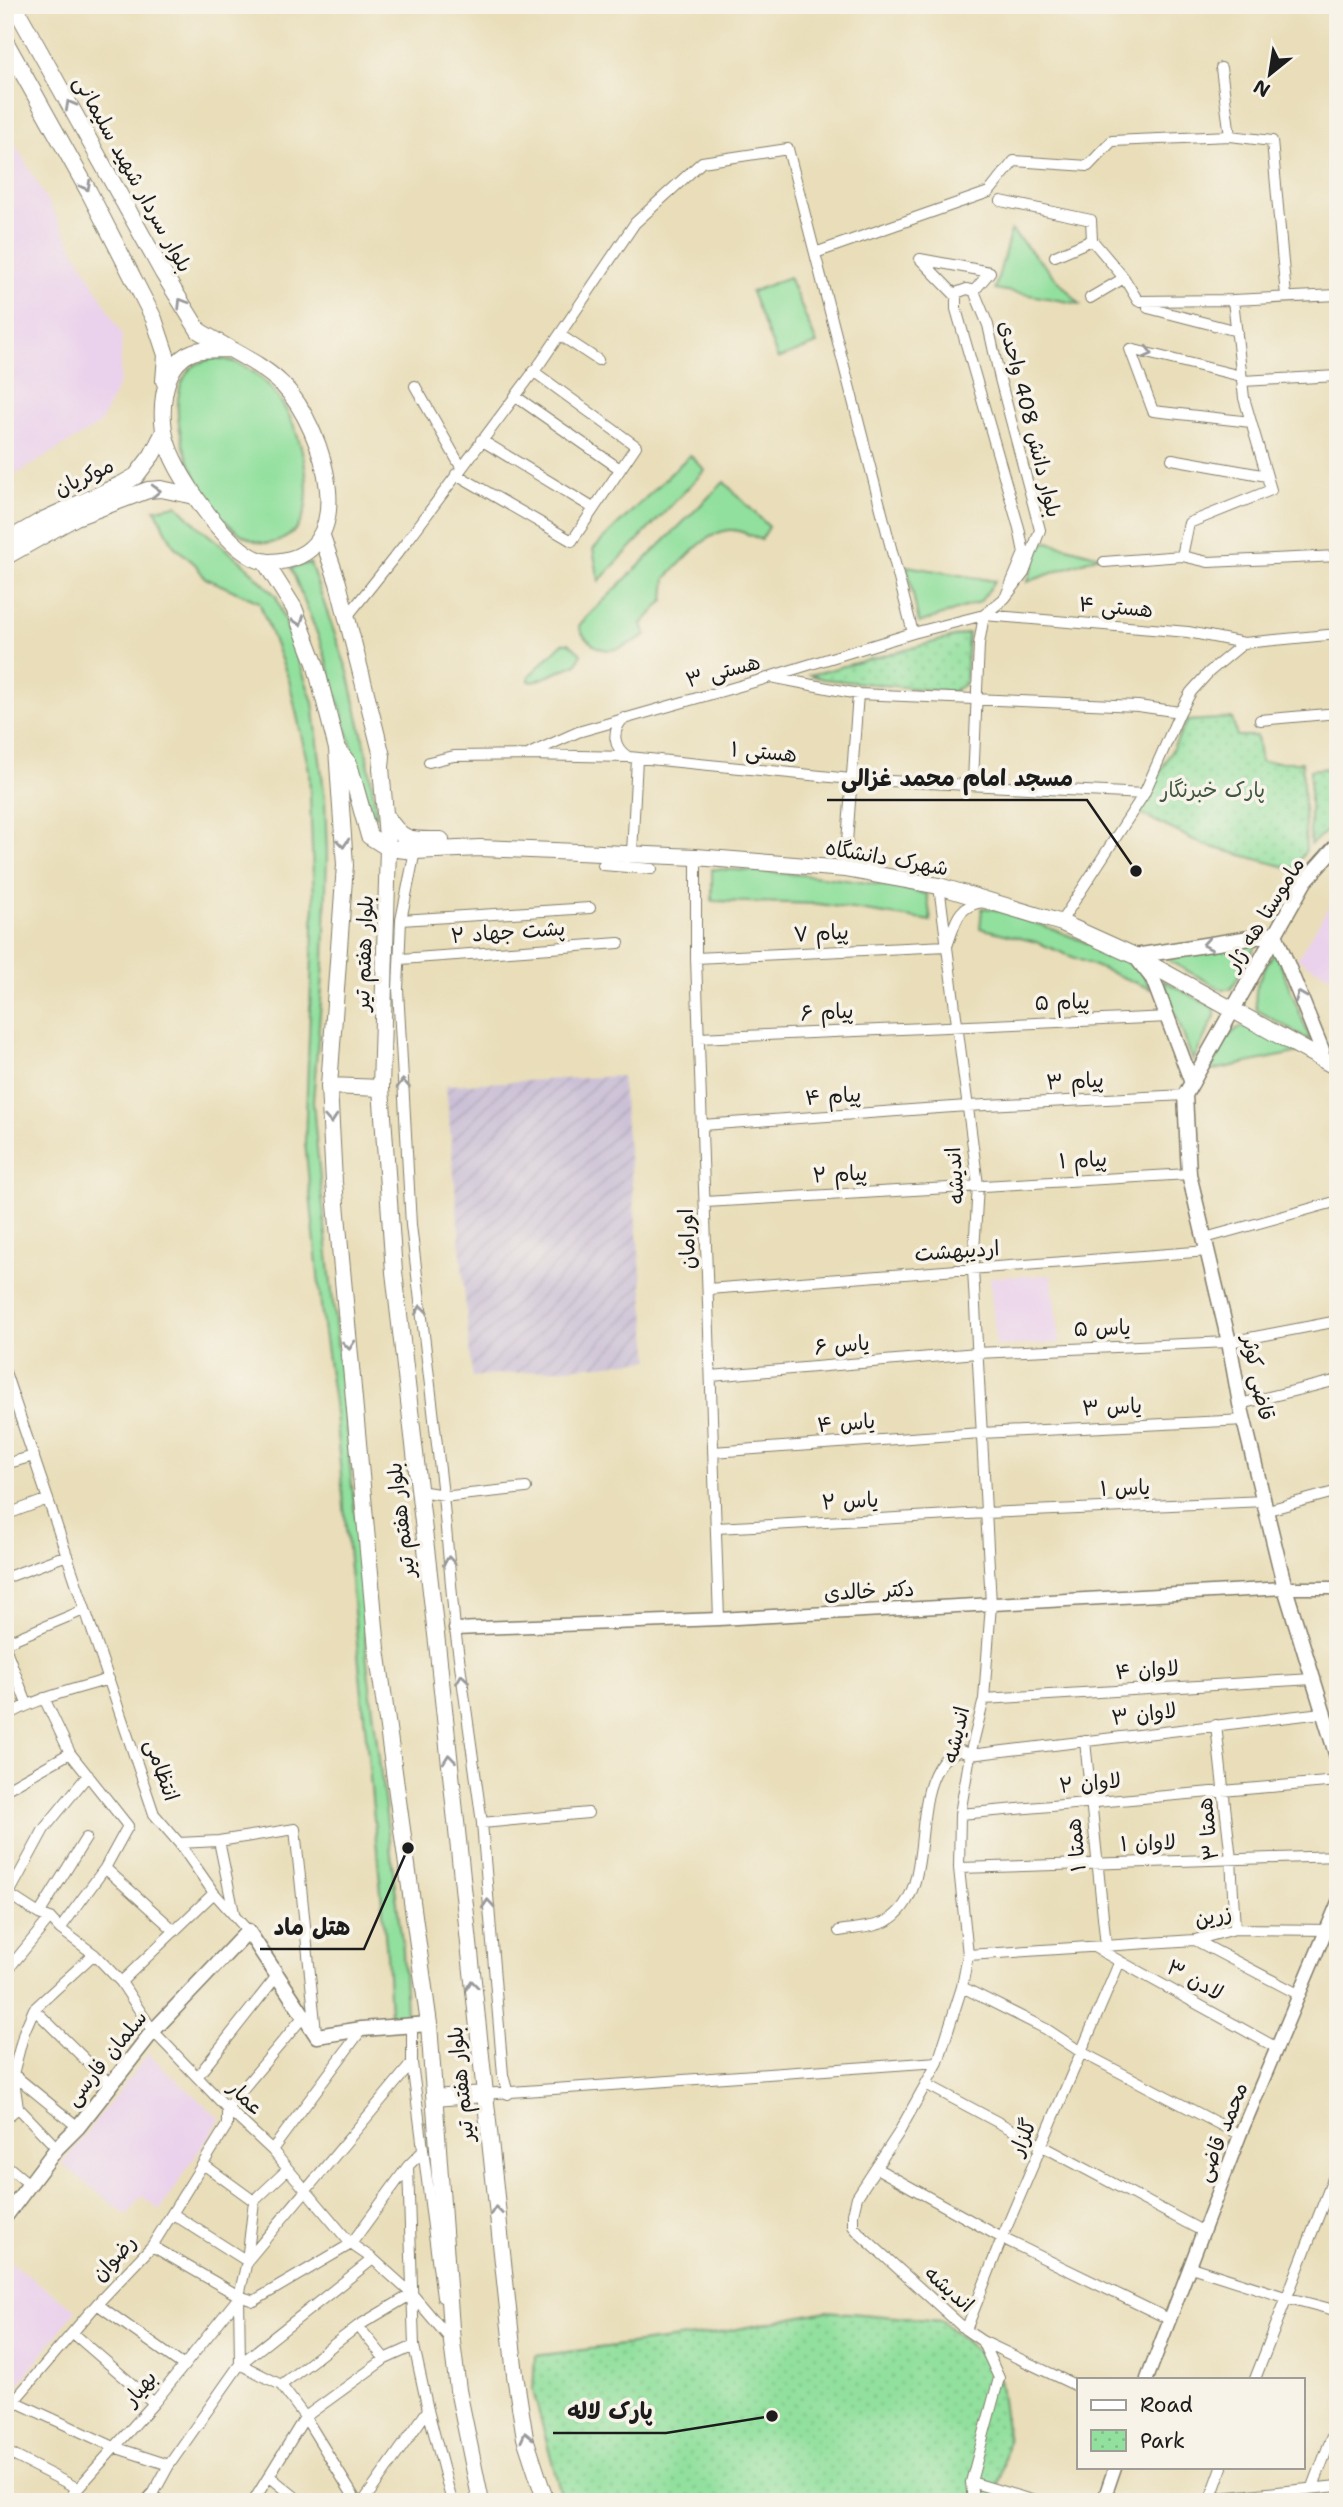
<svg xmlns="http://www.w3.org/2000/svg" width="1343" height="2507" font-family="'Shantell Sans','Playpen Sans Arabic',sans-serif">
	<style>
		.built { fill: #ead1ec }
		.industrial { fill: url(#industrial-furrows) }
		.grass { fill: #92e09e; stroke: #577e5d; stroke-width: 2 }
		.park { fill: url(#park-dots); stroke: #577e5d; stroke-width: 2 }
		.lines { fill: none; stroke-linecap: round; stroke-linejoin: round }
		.minor-casing { stroke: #827d6a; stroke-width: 12 }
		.tertiary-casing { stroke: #827d6a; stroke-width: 15 }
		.secondary-casing { stroke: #827d6a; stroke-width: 17 }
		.primary-casing { stroke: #827d6a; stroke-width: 18 }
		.trunk-casing { stroke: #827d6a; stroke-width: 18 }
		.minor { stroke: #fff; stroke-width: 10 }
		.tertiary { stroke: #fff; stroke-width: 12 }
		.secondary { stroke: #fff; stroke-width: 14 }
		.primary { stroke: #fff; stroke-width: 16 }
		.trunk { stroke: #fff; stroke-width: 16 }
		.oneway { stroke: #999 }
		.labels { text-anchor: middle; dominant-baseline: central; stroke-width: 7; stroke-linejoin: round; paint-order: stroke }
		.street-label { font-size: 21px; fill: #1c1c1c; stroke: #f7f3e8 }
		.park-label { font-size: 21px; fill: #3f5743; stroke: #f7f3e8 }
		.leader { fill: none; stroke: #1c1c1c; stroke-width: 2.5 }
		.callout-dot { fill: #1c1c1c; stroke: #f7f3e8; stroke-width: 2.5 }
		.callout-label { font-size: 23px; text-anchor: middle; font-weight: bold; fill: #1c1c1c; stroke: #f7f3e8; stroke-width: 7; stroke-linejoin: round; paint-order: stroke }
	</style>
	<defs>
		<pattern id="industrial-furrows" width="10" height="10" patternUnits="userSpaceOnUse" patternTransform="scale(1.75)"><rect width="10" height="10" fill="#cabfd6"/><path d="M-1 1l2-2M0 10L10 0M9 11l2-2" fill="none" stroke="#ada4b7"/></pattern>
		<pattern id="park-dots" width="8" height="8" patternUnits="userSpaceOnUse" patternTransform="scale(1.75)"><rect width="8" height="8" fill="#92e09e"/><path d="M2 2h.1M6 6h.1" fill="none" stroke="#7dc088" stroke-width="1.8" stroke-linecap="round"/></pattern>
	</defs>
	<rect width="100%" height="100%" fill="#f7f3e8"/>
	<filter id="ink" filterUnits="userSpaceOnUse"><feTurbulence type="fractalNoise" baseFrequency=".0143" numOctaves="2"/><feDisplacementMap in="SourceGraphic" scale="14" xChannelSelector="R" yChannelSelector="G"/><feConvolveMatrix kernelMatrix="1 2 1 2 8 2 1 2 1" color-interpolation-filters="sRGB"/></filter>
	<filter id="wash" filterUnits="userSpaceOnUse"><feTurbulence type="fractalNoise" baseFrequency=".00686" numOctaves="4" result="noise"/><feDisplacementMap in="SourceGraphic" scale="28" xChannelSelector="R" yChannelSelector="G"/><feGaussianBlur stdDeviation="1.57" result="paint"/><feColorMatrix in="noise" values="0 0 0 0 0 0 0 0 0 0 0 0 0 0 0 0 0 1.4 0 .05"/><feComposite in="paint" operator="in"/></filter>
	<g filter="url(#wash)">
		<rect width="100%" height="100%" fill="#e9deb9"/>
		<path class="built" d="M5,126L122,334L120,381L100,424L5,481Z
			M1334,898L1338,901V980L1297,959Z
			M1051,1275L1060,1343L996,1346L990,1277Z
			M148,2054L220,2119L160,2210L142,2196L127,2215L62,2164Z
			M5,2259L76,2310L12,2393L5,2385Z"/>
		<path class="industrial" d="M621,1076L650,1360L472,1377L446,1085Z"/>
		<path class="grass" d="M1011,230L1080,304L995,289Z
			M789,277L817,344L778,359L751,292Z
			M215,358C276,364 307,436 307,491C307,505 305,520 294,531C237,588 149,427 187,373C194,363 204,361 215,358Z
			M690,455L705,470L599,581L593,549Z
			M724,482L769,527L761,540C752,536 740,529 729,530C704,533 683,562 666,578L664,600L642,624L646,635C626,645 608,660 588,640C583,635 581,633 579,626L582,622Z
			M177,505L199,527L243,563L276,596L313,702L325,800L327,854L324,963L313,1101L317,1149L357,1533L367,1662L403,1951L406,2015L390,2016L387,1955L334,1403L323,1326L305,1142L314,902L309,770L289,680L259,602L205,578L195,564L174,546L155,509Z
			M1048,542L1100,556L1027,582L1042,543Z
			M310,563L348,672L367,755L377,816L371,812L322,646L291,568Z
			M907,566L995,581L980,602L919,623Z
			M563,643H569L581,654L577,664L534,682L529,681V676Z
			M712,869C785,872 855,878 927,894L931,921L819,904L712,901Z
			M982,908L994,909L1055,930L1137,963L1151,989L1036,942L980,928Z
			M1259,941L1231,989H1221L1171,962L1165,955Z
			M1275,951L1311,1041L1257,1010C1251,987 1263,971 1275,951Z
			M1163,980L1215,1008V1016L1193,1061Z
			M1253,1027L1299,1052L1205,1072L1228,1037L1238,1028Z"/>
		<path class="park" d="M968,633L965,684L952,692L823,679L810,675Z
			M1232,718L1237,736H1257L1261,762H1302L1306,850L1294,869L1204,845L1139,813L1187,721Z
			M1338,767V822L1310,845V770Z
			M826,2311L942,2321L979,2353L999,2378L1008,2442L995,2502H563L533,2391L535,2356L718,2333Z"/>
	</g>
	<g filter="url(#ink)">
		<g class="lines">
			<defs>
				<path id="minor" d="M1221,68L1230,136L1272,141L1286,296
					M1001,201L1091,220L1092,240L1124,278L1138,301L1233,300
					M815,253L989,192L1014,161L1088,166L1112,141L1230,136
					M1055,256L1092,240
					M967,289L974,291L988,325L1000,379L1040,530L1024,573L1005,598L1024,553L1019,528L956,309V293Z
					M956,296L920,259L990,272L974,291
					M1090,298L1124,278
					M1148,308L1237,331
					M560,335L598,360
					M1241,376L1130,349L1153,411L1251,422
					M1242,381L1338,376
					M415,386L461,467
					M515,396L620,469
					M481,440L593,508
					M1172,459L1267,476
					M456,474L572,541L636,446L533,371
					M1182,556L1189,523L1271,490L1244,398L1233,300L1338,295
					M1104,562L1182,556L1208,562L1338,556
					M346,618L408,540L541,362L635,223L702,162L788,149L913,633
					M772,676L913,633L984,615L1188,632L1244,643
					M624,718C611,731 613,747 628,757
					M1260,720L1338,713
					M531,753L578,732L771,677L858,694L1138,706L1180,712
					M429,762L454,756L528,755L629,757L851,779L1144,794
					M973,783L979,644L984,615L1005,598
					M415,851L401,920L398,989L411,1225L443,1495L455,1629L482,1823L503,2075L508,2094
					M632,853L637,759
					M696,857V958L719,1619
					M603,865L652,869
					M845,869L858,694
					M939,886L978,1185L973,1269L991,1604L984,1699L970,1755L960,1814L959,1868L968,1955L962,1987L938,2062L898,2134L857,2197L853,2214V2226L859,2233L966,2330L982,2341L999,2378L971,2482L973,2502
					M401,920L590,908
					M1060,923L1144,794L1180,712L1191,692L1209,672L1244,643L1338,634
					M696,958L947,946C956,923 956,905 984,902
					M401,959L619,943
					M699,1038L1169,1017
					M702,1125L967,1106L1185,1095
					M705,1202L1189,1174
					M1205,1238L1338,1201
					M708,1289L1208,1251
					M5,1372L154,1814L179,1843L214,1893L248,1931
					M711,1376L977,1353L1229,1342L1338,1321
					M1240,1404L1338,1380
					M713,1452L981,1433L1245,1420
					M5,1464L34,1456
					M419,1491L451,1496L526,1488
					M1268,1510L1338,1491
					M5,1515L48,1499
					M716,1528L986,1513L1265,1501
					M5,1578L67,1555
					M5,1643L84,1610
					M5,1647L27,1704
					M44,1698L70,1753L128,1826L105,1868L60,1929
					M984,1699L1313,1679
					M5,1717C38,1697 73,1690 109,1679
					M1216,1725L1231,1859L1235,1929
					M1085,1741L1106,1946
					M5,1790L70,1753
					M960,1814L1338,1781
					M482,1823L588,1813
					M219,1841L234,1913
					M179,1843L219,1841L295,1829L316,2032
					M105,1868L175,1931
					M959,1868L1338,1856
					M5,1892L39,1914L50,1918L60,1929L94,1954L121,1982L153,2031L227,2108L272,2150L351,2244L373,2259L412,2294L451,2340
					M6,1899L44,1829L88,1775
					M39,1914L86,1838
					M839,1931C854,1928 874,1928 887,1921C937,1892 909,1805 942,1762C946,1757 954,1754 959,1750L970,1755L1322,1713
					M1195,1940L1300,1995
					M1094,1947L1277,2048
					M968,1955L1195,1940L1235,1929L1328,1930
					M5,1973L50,1918
					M121,1982L214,1893
					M962,1987L1046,2029L1081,2052L1240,2135
					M34,2009L112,2086
					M412,2024V2063L442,2297
					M13,2074L78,2127
					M197,2077L276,1977
					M926,2084L1204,2232
					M5,2094L57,2148
					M483,2094L938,2062
					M18,2108L13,2074L24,2032L34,2009L94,1954
					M5,2119L18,2108
					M272,2150L362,2029
					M5,2164L29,2184
					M203,2164L254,2201
					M408,2167L414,2346L428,2410L452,2502
					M876,2168L1002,2238L1171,2320
					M173,2214L247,2261L412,2063
					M152,2246L239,2296L254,2301L351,2244L408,2166L423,2151
					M1191,2267L1285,2297L1338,2311
					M97,2304L184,2366
					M358,2326L385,2359
					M966,2330L1002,2238L1120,1961
					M73,2333L154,2403
					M982,2341L1079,2387
					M1255,2379L1338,2166
					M281,2385L358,2326L412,2294
					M5,2390L14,2401L114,2447L169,2465
					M5,2421L14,2401L97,2304L152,2246L227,2125V2108L303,2017
					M5,2451L77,2488
					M269,2476L301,2502
					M971,2482L1038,2502
					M1313,2487L1338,2420
					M152,2496L169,2465L240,2364L239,2296L247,2261L254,2201L288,2169
					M1210,2500L1222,2467
					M66,2502L154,2403L239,2297
					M253,2502L305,2417L385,2359L414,2346
					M357,2502L305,2417L281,2385L240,2364L373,2259
					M363,2502L428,2410
					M1179,2502L1338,2486"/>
				<path id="tertiary" d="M455,1629L719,1619L1285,1588H1338
					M1147,2379L1240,2135L1338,1902
					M147,2502L152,2496L160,2502
					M1103,2502L1115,2467"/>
				<path id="secondary" d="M1338,844L1305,881L1185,1095L1189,1174L1229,1342L1240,1404L1285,1588L1338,1760
					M1192,1083L1153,979L1135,956L1275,934L1322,1050L1321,1058
					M5,2217L57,2148L78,2127L153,2031L248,1931L317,2036L362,2029L429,2024"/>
				<path id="primary" d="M322,536L338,583L382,756L381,768L388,848L381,1088L394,1272L437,1643L515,2375L525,2438L546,2502
					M5,542L43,520L122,484L136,476L152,455L164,432
					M5,557L76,517L148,490L161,489L195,496
					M265,562L294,608L315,663L337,749L345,865L329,1086L334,1182L377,1649L429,2024L452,2342L458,2390L481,2502
					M337,749L349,764L369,836L388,848L415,851L480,848L696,857L845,869L939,886L1062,923L1135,956L1338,1068
					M387,817C403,843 412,840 441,840
					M329,1086L381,1088
					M435,2098L483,2094"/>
				<path id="trunk" d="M14,5L163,273L199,331L230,349
					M5,41L89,192L154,319L166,355L164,381
					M230,349C248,359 268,370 283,385C324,428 366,560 270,562C234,563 178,477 168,446C158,419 160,364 193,352C203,348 219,350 230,349Z"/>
			</defs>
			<use href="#minor" class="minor-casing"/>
			<use href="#tertiary" class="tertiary-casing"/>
			<use href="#secondary" class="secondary-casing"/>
			<use href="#primary" class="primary-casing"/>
			<use href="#trunk" class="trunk-casing"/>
			<use href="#minor" class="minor"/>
			<use href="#tertiary" class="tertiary"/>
			<use href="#secondary" class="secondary"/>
			<use href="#primary" class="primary"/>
			<use href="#trunk" class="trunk"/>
		</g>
		<defs><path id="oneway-chevron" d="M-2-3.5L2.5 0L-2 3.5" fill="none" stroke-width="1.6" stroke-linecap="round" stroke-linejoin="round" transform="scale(1.75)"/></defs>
		<g class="oneway">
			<use href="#oneway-chevron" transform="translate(70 105) rotate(-119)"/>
			<use href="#oneway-chevron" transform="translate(86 186) rotate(62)"/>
			<use href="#oneway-chevron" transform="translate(182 303) rotate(-122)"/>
			<use href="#oneway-chevron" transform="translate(1148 353) rotate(14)"/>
			<use href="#oneway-chevron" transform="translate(156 491) rotate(-3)"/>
			<use href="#oneway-chevron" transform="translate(299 621) rotate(70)"/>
			<use href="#oneway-chevron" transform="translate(343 843) rotate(85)"/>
			<use href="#oneway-chevron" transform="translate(1207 944) rotate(171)"/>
			<use href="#oneway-chevron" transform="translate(1300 996) rotate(-112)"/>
			<use href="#oneway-chevron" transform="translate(403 1084) rotate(-93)"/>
			<use href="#oneway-chevron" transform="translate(331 1119) rotate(86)"/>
			<use href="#oneway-chevron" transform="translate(421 1310) rotate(-97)"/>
			<use href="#oneway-chevron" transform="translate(349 1345) rotate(85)"/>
			<use href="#oneway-chevron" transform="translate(449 1561) rotate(-95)"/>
			<use href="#oneway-chevron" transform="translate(462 1679) rotate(-98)"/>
			<use href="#oneway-chevron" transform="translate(449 1759) rotate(-96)"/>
			<use href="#oneway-chevron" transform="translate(488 1904) rotate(-95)"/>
			<use href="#oneway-chevron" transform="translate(472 1985) rotate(-96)"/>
			<use href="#oneway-chevron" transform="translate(496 2211) rotate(-96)"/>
			<use href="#oneway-chevron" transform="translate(526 2437) rotate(-104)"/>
		</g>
	</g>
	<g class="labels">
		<g class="street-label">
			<text transform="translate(133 174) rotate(61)">بلوار سردار شهید سلیمانی</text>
			<text transform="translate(1030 419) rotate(76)">بلوار دانش 408 واحدی</text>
			<text transform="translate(84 477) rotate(-25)">موکریان</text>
			<text transform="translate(1116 607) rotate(5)">هستی ۴</text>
			<text transform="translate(723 671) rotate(-15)">هستی ۳</text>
			<text transform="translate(764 752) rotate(5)">هستی ۱</text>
			<text transform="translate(887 858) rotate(10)">شهرک دانشگاه</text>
			<text transform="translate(1265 914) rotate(-58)">ماموستا هه ژار</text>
			<text transform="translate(508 932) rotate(-4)">پشت جهاد ۲</text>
			<text transform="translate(821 933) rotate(-3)">پیام ۷</text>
			<text transform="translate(364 953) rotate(-88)">بلوار هفتم تیر</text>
			<text transform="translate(1062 1002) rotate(-2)">پیام ۵</text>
			<text transform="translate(827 1012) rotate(-3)">پیام ۶</text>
			<text transform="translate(1075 1081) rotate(-3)">پیام ۳</text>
			<text transform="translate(833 1096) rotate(-4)">پیام ۴</text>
			<text transform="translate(1083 1160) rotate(-3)">پیام ۱</text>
			<text transform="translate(840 1174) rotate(-3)">پیام ۲</text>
			<text transform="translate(955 1176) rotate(-94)">اندیشه</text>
			<text transform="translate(687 1239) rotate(-92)">اورامان</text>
			<text transform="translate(957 1251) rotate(-4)">اردیبهشت</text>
			<text transform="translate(1102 1328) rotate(-2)">یاس ۵</text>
			<text transform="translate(842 1345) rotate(-5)">یاس ۶</text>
			<text transform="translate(1258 1378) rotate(78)">قاضی کوثر</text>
			<text transform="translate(1112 1407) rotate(-3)">یاس ۳</text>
			<text transform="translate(846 1423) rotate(-4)">یاس ۴</text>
			<text transform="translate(1125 1488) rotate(-2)">یاس ۱</text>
			<text transform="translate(850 1501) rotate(-3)">یاس ۲</text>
			<text transform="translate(401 1520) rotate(-97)">بلوار هفتم تیر</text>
			<text transform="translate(869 1591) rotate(-3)">دکتر خالدی</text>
			<text transform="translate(1147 1670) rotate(-4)">لاوان ۴</text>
			<text transform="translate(1144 1714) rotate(-7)">لاوان ۳</text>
			<text transform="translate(956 1735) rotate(-77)">اندیشه</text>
			<text transform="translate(162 1770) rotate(71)">انتظامی</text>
			<text transform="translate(1090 1783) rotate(-5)">لاوان ۲</text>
			<text transform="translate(1208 1829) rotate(-96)">همتا ۳</text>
			<text transform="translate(1148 1843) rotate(-2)">لاوان ۱</text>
			<text transform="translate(1076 1845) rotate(-96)">همتا ۱</text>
			<text transform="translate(1213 1916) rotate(-12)">زرین</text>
			<text transform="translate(1195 1980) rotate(29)">لادن ۳</text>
			<text transform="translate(106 2058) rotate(-51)">سلمان فارسی</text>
			<text transform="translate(461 2084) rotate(-96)">بلوار هفتم تیر</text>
			<text transform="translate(246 2098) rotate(44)">عمار</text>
			<text transform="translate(1222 2132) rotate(-68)">محمد قاضی</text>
			<text transform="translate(1023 2137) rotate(-67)">گلزار</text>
			<text transform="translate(114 2258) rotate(-47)">رضوان</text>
			<text transform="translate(949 2289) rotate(42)">اندیشه</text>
			<text transform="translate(140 2388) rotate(-50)">بهیار</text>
		</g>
		<g class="park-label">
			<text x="1213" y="790">پارک خبرنگار</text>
		</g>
	</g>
	<path class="leader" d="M1136 871L1087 800H827M408 1848L364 1949H260M772 2416L666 2433H553"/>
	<g class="callout-dot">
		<circle cx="1136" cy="871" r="7"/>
		<circle cx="408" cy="1848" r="7"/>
		<circle cx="772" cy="2416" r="7"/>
	</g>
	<g class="callout-label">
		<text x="957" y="786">مسجد امام محمد غزالی</text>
		<text x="312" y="1935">هتل ماد</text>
		<text x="610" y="2419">پارک لاله</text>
	</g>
	<rect width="1343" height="2507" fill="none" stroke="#f7f3e8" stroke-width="28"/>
	<rect x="1077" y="2378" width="228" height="91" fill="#f7f3e8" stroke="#9f9d96" stroke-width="2"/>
	<rect x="1091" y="2400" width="35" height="10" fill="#ffffff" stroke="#9f9d96" stroke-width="2"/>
	<text x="1140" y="2412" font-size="21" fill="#1c1c1c">Road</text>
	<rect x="1091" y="2430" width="35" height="21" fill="url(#park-dots)" stroke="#9f9d96" stroke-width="2"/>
	<text x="1140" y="2448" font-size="21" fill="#1c1c1c">Park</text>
	<g transform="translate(1270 74) rotate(210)" stroke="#f7f3e8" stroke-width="5" paint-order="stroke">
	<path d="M0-5L12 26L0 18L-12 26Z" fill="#1c1c1c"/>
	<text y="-10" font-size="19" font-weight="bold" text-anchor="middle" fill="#1c1c1c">N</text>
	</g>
</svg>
